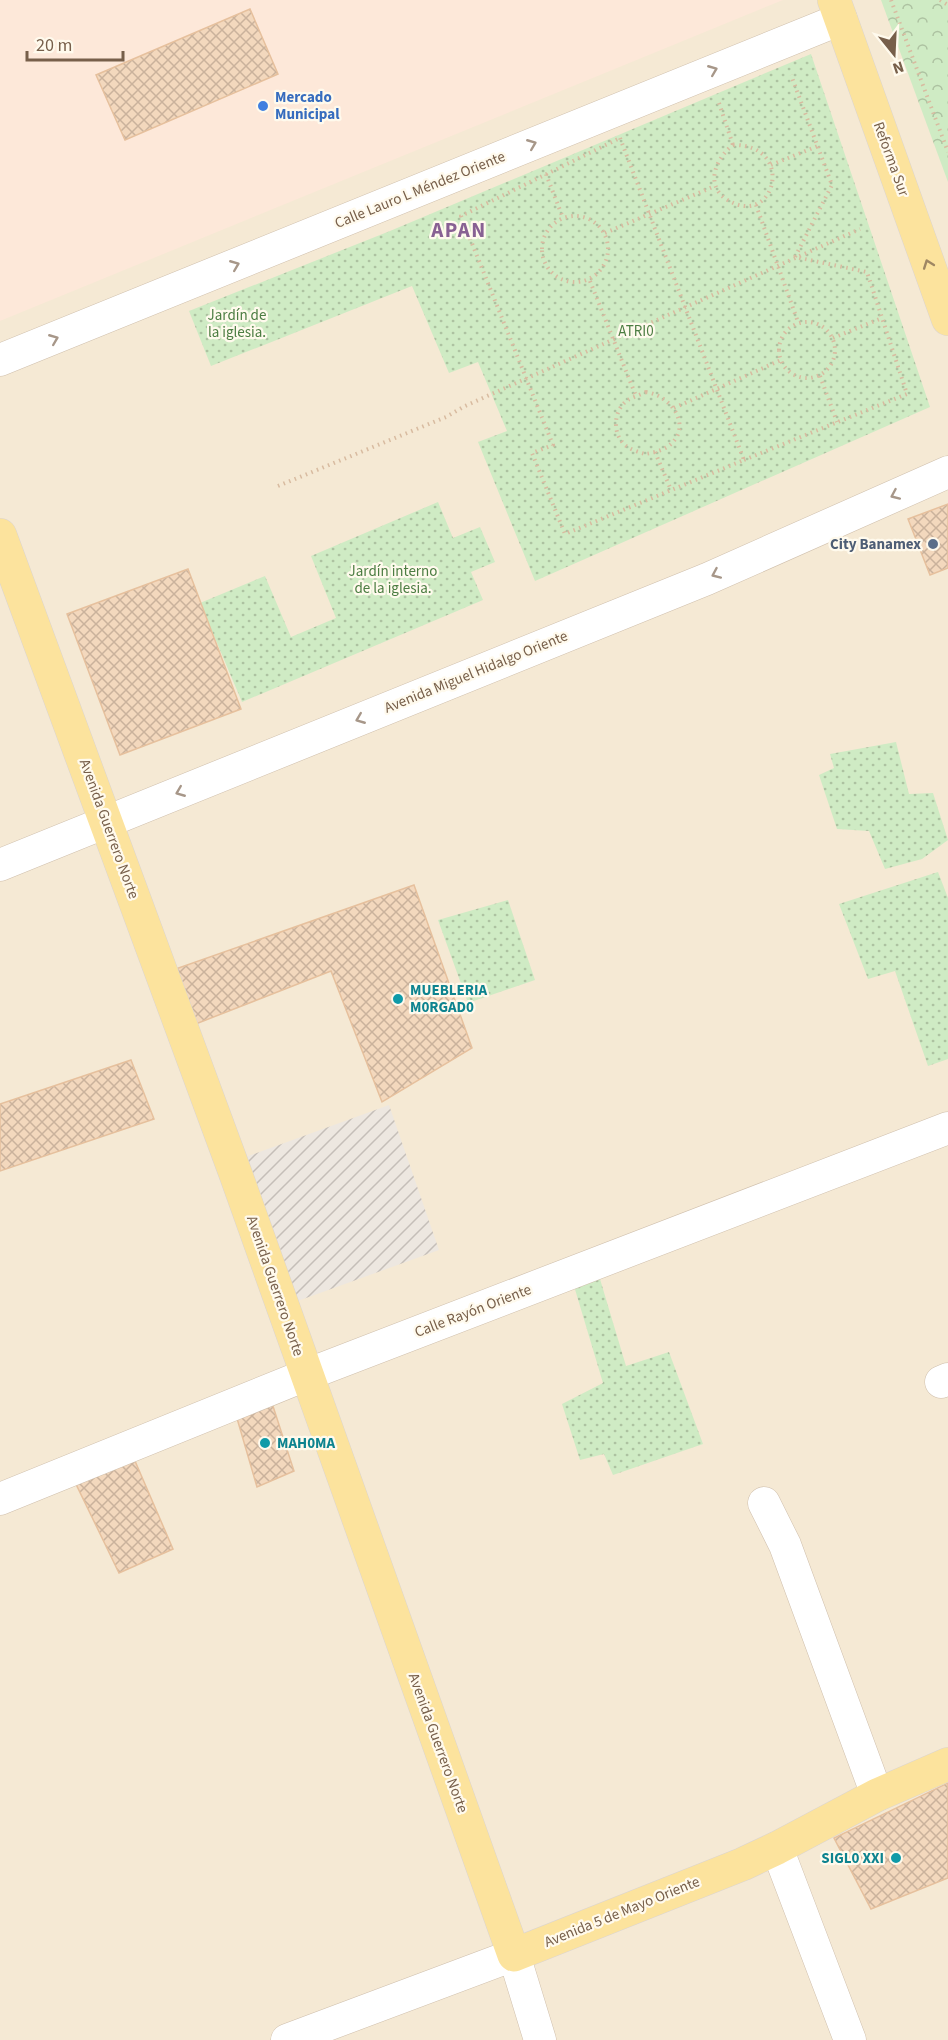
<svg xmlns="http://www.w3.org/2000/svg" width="948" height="2040" font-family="'Source Sans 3',sans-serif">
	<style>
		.residential { fill: #f5e9d4 }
		.commercial { fill: #fde8d9 }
		.industrial { fill: url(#industrial-furrows) }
		.park { fill: url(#park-crowns) }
		.garden { fill: url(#garden-dots) }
		.building { fill: url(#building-cross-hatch); stroke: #e6c09d; stroke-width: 1.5 }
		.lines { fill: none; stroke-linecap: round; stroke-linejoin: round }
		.minor-casing { stroke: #cfbfac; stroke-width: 33 }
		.major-casing { stroke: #dcd5d0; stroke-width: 34 }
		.path { stroke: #d8bba0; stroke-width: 4; stroke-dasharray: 1.5 4.5; stroke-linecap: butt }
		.minor { stroke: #fff; stroke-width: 32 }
		.major { stroke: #fce39d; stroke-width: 33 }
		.oneway { stroke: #a79789 }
		.oneway2 { stroke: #9f8763 }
		.shop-dot { fill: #3f7fe0; stroke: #fffaed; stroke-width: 2 }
		.service-dot { fill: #5c6f8a; stroke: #fffaed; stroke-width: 2 }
		.culture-dot { fill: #0f9aa8; stroke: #fffaed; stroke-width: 2 }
		.labels { text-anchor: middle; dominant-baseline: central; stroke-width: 4.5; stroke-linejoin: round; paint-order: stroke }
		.shop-label { font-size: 15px; font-weight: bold; fill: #366cbe; stroke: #fffaed; text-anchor: start }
		.street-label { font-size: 15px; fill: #775f4a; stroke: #fffaed }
		.park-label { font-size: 15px; fill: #4c7d42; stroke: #fffaed }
		.service-label { font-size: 15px; font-weight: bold; fill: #4e5e75; stroke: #fffaed; text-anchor: end }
		.culture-label { font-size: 15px; font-weight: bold; fill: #0d838f; stroke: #fffaed; text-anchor: start }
		.district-label { font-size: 21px; font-weight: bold; letter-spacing: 1.5px; fill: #886193; stroke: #fffaed }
	</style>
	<defs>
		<pattern id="industrial-furrows" width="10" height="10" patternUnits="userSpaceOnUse" patternTransform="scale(1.5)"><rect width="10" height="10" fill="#ede7e0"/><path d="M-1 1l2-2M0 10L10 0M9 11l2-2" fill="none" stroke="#c5beb8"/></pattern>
		<pattern id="park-crowns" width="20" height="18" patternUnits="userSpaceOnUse" patternTransform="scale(1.5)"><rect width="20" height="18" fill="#cfebc4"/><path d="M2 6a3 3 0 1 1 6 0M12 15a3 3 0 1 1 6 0" fill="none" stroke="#adc2a1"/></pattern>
		<pattern id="garden-dots" width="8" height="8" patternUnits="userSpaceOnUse" patternTransform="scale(1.5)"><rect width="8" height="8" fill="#cfebc4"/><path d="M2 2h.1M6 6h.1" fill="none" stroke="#adc2a1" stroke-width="1.8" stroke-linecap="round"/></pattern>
		<pattern id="building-cross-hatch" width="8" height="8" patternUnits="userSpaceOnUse" patternTransform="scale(1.5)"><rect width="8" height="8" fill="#f3d8bd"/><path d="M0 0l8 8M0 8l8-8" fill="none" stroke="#cab29c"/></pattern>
	</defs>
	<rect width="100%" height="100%" fill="#fdf6e6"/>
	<path class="residential" d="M0,0H948V2040H0Z"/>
	<path class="commercial" d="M0,0H783L0,321Z"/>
	<path class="industrial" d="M389,1105L439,1250L295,1302L240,1159Z"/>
	<path class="park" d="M881,0H948V182Z"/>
	<path class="garden" d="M811,54L930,407L535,581L478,442L507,431L478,362L449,373L412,286L211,366L189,311L390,231Z
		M438,502L453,538L480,527L495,562L471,572L483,600L242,702L200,603L265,576L291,637L336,618L311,556Z
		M896,742L909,794L933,793L948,840L922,859L885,869L869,831L837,829L819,775L834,768L830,754Z
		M938,872L948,898V1059L928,1066L895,971L868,979L839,904Z
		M508,900L535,980L468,1003L438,920Z
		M597,1269L626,1366L669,1352L703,1444L613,1475L604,1454L580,1460L562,1404L603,1383L571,1276Z"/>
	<path class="building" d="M250,9L278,74L125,140L96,75Z
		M948,504V568L930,575L908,519Z
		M188,569L241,709L120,755L67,614Z
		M414,885L472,1048L382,1102L331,971L188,1027L170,971Z
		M131,1060L154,1119L0,1171V1104Z
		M271,1400L294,1471L257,1487L236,1415Z
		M132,1454L173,1549L119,1573L74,1480Z
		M948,1783V1878L871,1909L834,1838Z"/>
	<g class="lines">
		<defs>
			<path id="minor" d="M0,360L841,19
				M0,865L707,579L948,472
				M941,1382L948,1379
				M0,1499L306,1375L948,1128
				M764,1503L785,1545L877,1795
				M777,1848L850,2040
				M287,2040L514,1955L540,2040"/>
			<path id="major" d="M834,0L948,319
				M0,535L236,1175L514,1955L743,1864L777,1848L877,1795L948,1764"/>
		</defs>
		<use href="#minor" class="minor-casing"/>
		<use href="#major" class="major-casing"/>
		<path class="path" d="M891,0L948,152
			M940,0L948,5
			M719,103L733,145
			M620,138L744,460L565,534L532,453L553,445L461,216Z
			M733,145C797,144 775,231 726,199C704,184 717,157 733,145Z
			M771,165L818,146
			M546,174L563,218
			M756,205L798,322
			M542 249a33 33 0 1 1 66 0a33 33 0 1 1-66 0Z
			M605,233L715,186
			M590,281L636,396
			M779 350a28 28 0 1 1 56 0a28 28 0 1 1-56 0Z
			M833,338L882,318
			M820,376L837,422
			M646,392C673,396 694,429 667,447C661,451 652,453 645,454C638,452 628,449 623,443C612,431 614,409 628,400C633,397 640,395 646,392Z
			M674,408L781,360
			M655,452L671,490
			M744,460L907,394L867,272L795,257L832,185L791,75
			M278,486L446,417L465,406L860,229"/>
		<use href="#minor" class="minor"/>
		<use href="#major" class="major"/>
	</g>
	<defs><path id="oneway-chevron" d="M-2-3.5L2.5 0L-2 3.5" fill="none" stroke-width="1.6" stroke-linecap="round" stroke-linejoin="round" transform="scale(1.5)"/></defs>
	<g class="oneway">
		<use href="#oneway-chevron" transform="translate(713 70) rotate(-22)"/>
		<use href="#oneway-chevron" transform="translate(532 144) rotate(-22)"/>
		<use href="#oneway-chevron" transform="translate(235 265) rotate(-22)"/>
		<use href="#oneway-chevron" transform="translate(54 339) rotate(-22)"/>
		<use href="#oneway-chevron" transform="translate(895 495) rotate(156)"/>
		<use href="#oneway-chevron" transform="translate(716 574) rotate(156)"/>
		<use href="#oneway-chevron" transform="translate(360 719) rotate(158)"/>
		<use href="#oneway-chevron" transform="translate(180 792) rotate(158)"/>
	</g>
	<use class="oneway2" href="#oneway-chevron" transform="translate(928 264) rotate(-110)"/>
	<circle class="shop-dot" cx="263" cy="106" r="6"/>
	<circle class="service-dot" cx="933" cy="544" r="6"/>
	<g class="culture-dot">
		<circle cx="398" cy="999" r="6"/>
		<circle cx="265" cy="1443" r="6"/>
		<circle cx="896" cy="1858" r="6"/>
	</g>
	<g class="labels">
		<g class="shop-label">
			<text x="275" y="97">Mercado<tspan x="275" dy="17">Municipal</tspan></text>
		</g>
		<g class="street-label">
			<text transform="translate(891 159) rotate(70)">Reforma Sur</text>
			<text transform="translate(420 190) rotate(-22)">Calle Lauro L Méndez Oriente</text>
			<text transform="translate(476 672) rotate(-22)">Avenida Miguel Hidalgo Oriente</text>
			<text transform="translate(109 829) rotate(70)">Avenida Guerrero Norte</text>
			<text transform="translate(275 1286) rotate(71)">Avenida Guerrero Norte</text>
			<text transform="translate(473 1311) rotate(-21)">Calle Rayón Oriente</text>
			<text transform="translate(438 1743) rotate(70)">Avenida Guerrero Norte</text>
			<text transform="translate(622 1912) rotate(-22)">Avenida 5 de Mayo Oriente</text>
		</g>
		<g class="park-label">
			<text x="237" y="315">Jardín de<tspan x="237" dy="17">la iglesia.</tspan></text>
			<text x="636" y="331">ATRI0</text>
			<text x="393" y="571">Jardín interno<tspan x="393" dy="17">de la iglesia.</tspan></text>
		</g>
		<g class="service-label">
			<text x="921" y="544">City Banamex</text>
		</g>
		<g class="culture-label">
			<text x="410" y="990">MUEBLERIA<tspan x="410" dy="17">M0RGAD0</tspan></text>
			<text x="277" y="1443">MAH0MA</text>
			<text x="884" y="1858" text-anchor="end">SIGL0 XXI</text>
		</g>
		<g class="district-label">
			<text x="459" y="230">APAN</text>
		</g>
	</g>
	<g transform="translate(894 54) rotate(162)" stroke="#fffaed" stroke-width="4.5" paint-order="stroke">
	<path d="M0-4.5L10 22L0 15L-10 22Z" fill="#775f4a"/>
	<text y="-9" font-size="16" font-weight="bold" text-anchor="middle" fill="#775f4a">N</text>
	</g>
	<path d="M27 51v9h96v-9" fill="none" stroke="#775f4a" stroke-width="3"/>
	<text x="36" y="51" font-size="18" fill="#775f4a" stroke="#fffaed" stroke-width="4.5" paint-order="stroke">20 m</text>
</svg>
